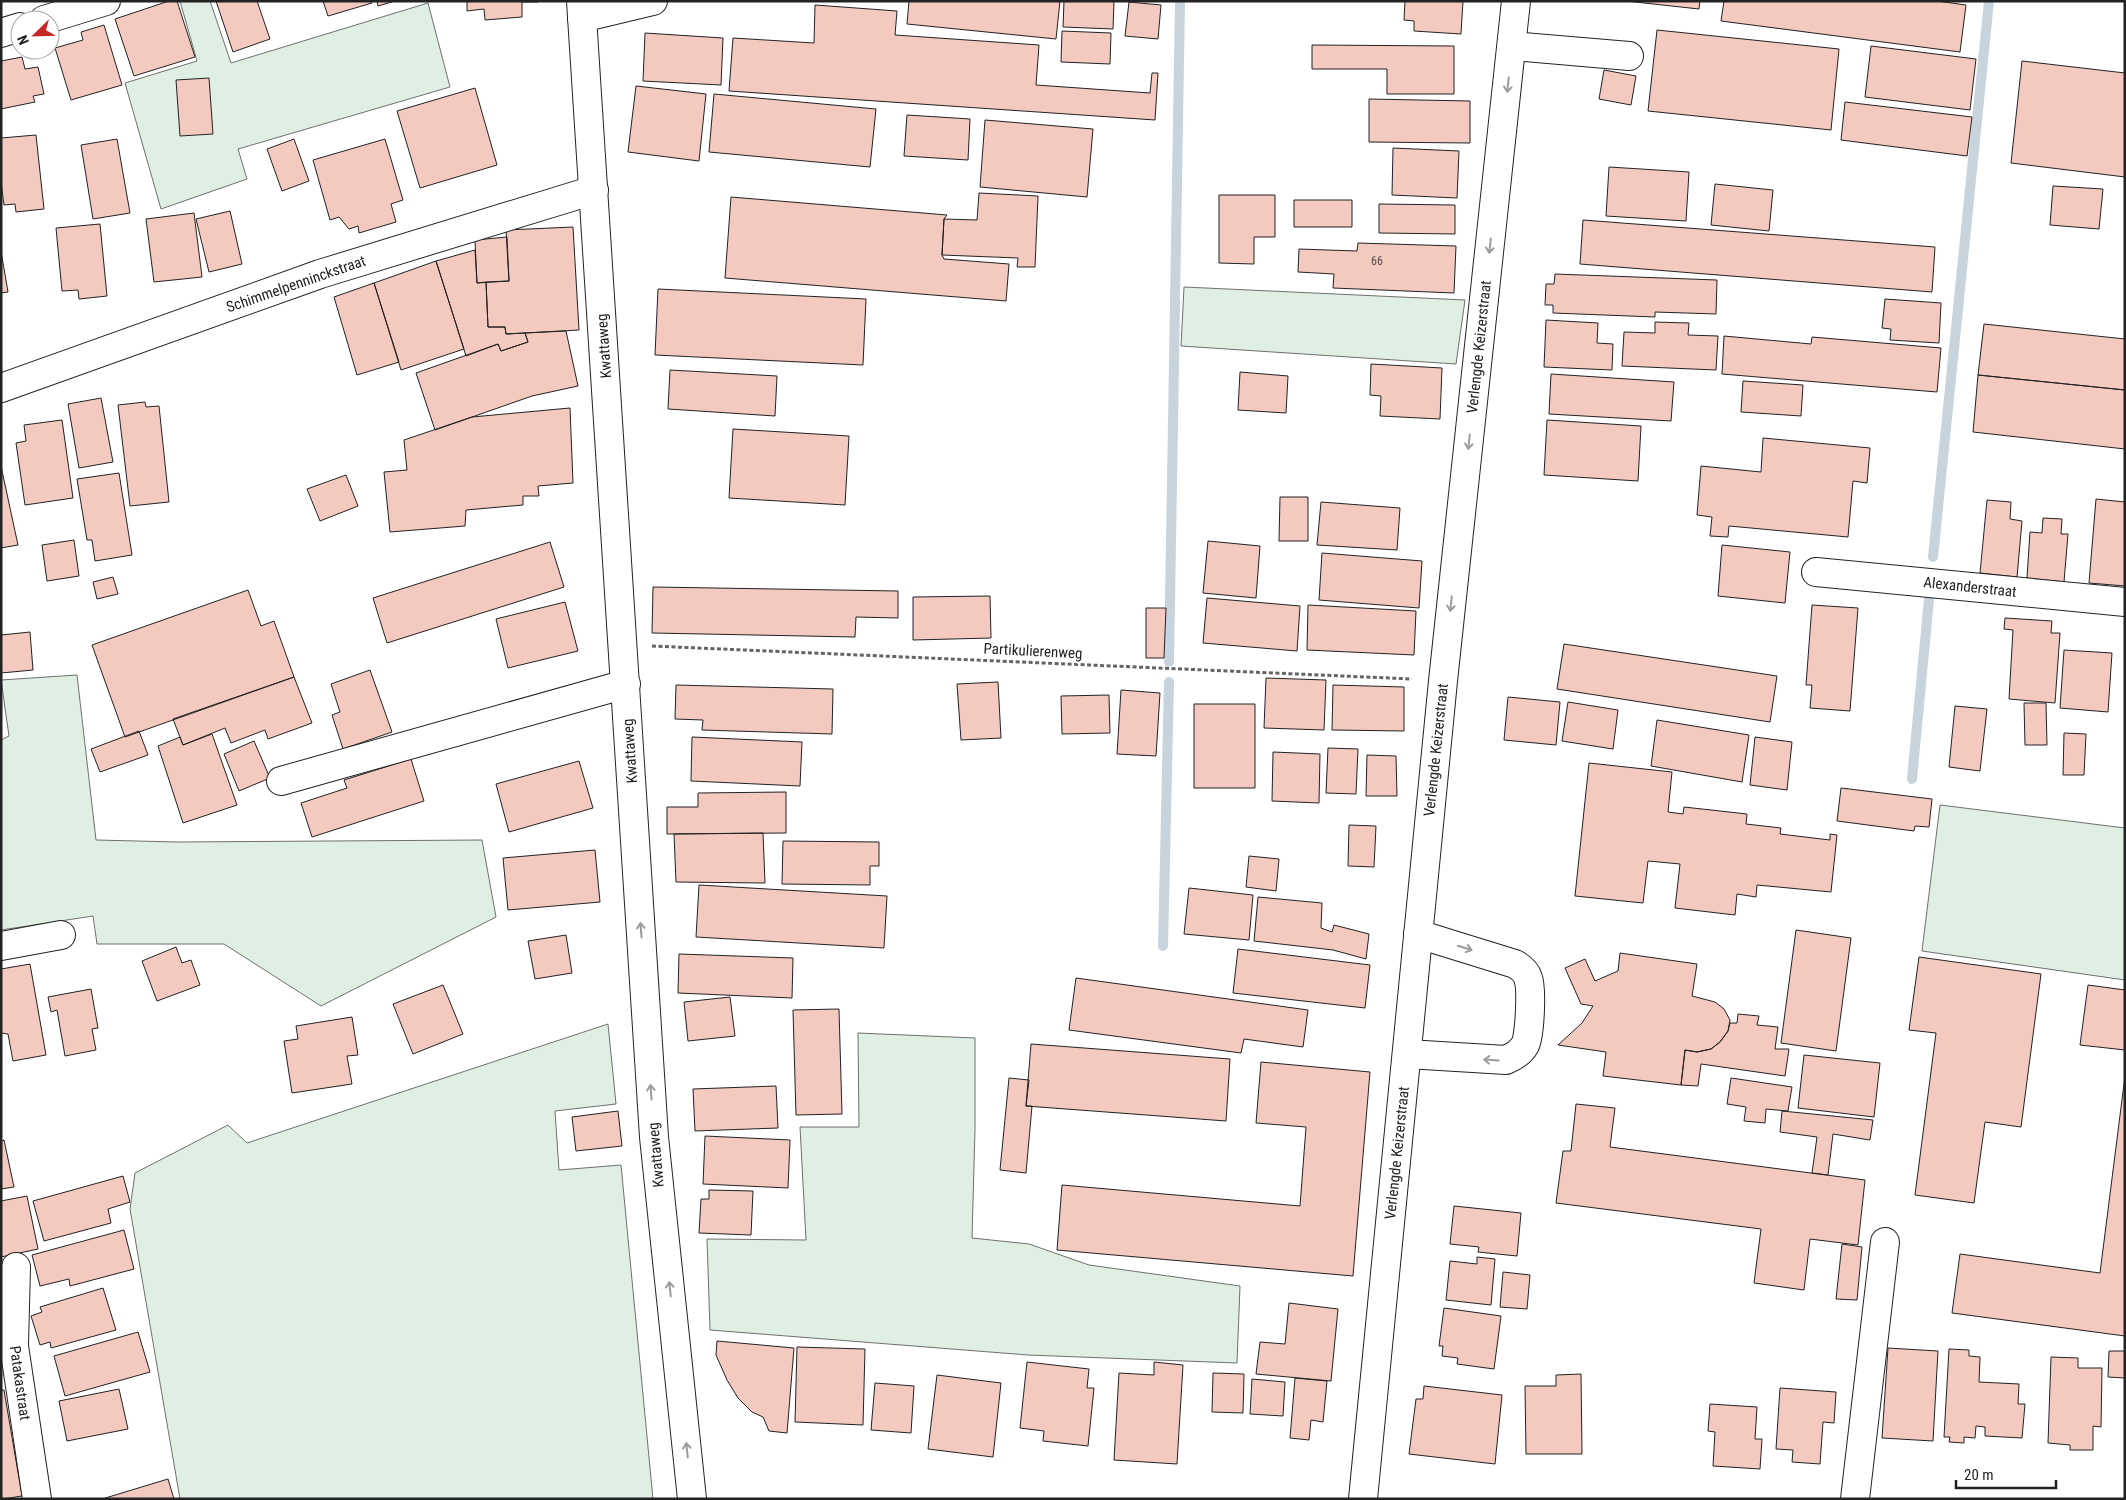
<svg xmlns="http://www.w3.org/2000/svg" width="2126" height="1500" font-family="'Roboto Condensed',sans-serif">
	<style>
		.green { fill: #e0efe3; stroke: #6f6f6f }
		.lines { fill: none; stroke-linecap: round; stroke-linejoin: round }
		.stream { stroke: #c7d3dd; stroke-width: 10 }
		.building { fill: #f3c9c0; stroke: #222 }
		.minor-casing { stroke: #222; stroke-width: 30 }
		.major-casing { stroke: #222; stroke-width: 30 }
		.path { stroke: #646464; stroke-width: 3; stroke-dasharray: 4 2.5; stroke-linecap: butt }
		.minor { stroke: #fff; stroke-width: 28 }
		.major { stroke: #fff; stroke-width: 28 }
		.oneway { stroke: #9c9c9c }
		.labels { text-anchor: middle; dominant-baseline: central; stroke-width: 4; stroke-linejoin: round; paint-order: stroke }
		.number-label { font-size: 12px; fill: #564c4a }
		.street-label { font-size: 15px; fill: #222; stroke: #fff }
	</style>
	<rect width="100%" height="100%" fill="#fff"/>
	<path class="green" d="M180,1H210L231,63L428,3L450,87L238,149L247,179L161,209L125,83L197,61Z
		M1184,287L1465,300L1456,364L1181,346Z
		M77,675L96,840L178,842L482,840L496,917L321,1006L224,944H97L93,916L1,930V740L9,736L1,680Z
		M1940,805L2125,828V980L1922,951Z
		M608,1024L616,1104L555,1111L559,1170L621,1165L653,1499H180L130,1209L135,1173L228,1125L247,1143Z
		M858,1033L975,1038V1129L972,1238L1029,1244L1089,1265L1240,1286L1237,1363L1028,1355L710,1330L707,1239L806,1240L800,1127H859Z"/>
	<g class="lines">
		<path class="stream" d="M1933,557L1989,1
			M1169,662L1180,1
			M1912,779L1929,599
			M1163,946L1169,682"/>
	</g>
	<path class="building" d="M169,1H177L195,57L134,76L115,19Z
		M216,1H257L270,39L233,52Z
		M323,1H371L372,3L328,16Z
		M377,1H395L378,6Z
		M467,1H538V2H522V17L485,20L484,9L467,11Z
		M909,1H1060L1056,39L907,24Z
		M1064,1H1114L1113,29L1063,27Z
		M1405,1H1463L1461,34L1414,31V21L1404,20Z
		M1626,1H1700L1699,9Z
		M1724,1H1937L1966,5L1960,52L1721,21Z
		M1129,2L1161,5L1158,39L1125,36Z
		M815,5L897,11L895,35L1039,45L1036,85L1150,93L1152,73H1158L1155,120L729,91L733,38L814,43Z
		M104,25L122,85L71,100L55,48L83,40L81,32Z
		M1657,30L1839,49L1831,130L1648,111Z
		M1062,31L1111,33L1110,64L1061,62Z
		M645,33L723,38L721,85L643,81Z
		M1312,45L1454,46V94H1387V69H1312Z
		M1871,46L1976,59L1970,110L1865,97Z
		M22,57L25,69L38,67L44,94L33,96L35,102L1,109V61Z
		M2022,61L2125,73V177L2011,163Z
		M1604,70L1636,76L1631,105L1599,99Z
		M209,78L213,134L180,136L176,80Z
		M636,86L706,94L699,161L628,152Z
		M475,88L497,165L420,188L397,111Z
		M714,94L876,109L870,167L709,152Z
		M1369,99L1470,101V143L1369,142Z
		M1845,102L1972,117L1967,156L1841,140Z
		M907,115L970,119L968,160L904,156Z
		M985,120L1093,129L1087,197L980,187Z
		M36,135L44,209L16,212L15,204L4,205L1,183V138Z
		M117,139L130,213L93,219L81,145Z
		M294,139L309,181L282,191L267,149Z
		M385,139L403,200L391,204L396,222L359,233L358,226L349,229L339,217L330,220L313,160Z
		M1393,148L1459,151L1457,198L1392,195Z
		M1609,167L1689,172L1686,221L1606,216Z
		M1715,184L1773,190L1769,231L1711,225Z
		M2053,186L2103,189L2099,229L2050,225Z
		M979,193L1038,196L1035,267H1017L1018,258L942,255L944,219L977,220Z
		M1219,195H1275V237H1254V264L1219,263Z
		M731,197L947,215L944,219L942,255L944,259L1009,264L1006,301L725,278Z
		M1294,200H1352V227H1294Z
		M1379,204L1455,205V234L1379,233Z
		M230,211L242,264L209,272L196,219Z
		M194,213L202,277L154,282L146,219Z
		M1583,220L1935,247L1932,292L1580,264Z
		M100,224L107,296L79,299L78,290L62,291L56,228Z
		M573,227L579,330L506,334L505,327H488L486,282L509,281L506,230Z
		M507,237L509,281L477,283L475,240Z
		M1358,243L1456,246L1454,293L1333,288L1334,274L1298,272L1299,249L1357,251Z
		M475,250L477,283L486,282L488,327H505L506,334L525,333L528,342L501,351L498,344L466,356L436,261Z
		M1,251L8,292L1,293Z
		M436,261L464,349L401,370L374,283Z
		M1555,274L1717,280L1716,314L1655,312V317L1553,313V305H1545L1546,284H1554Z
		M374,283L399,362L357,375L334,297Z
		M658,289L866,299L863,365L655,355Z
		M1885,299L1941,303L1939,343L1890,340L1891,329L1882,328Z
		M1546,320L1598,323L1597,343L1613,344L1612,370L1544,367Z
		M1655,322L1689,323L1688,335L1718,336L1716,370L1622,366L1624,332L1655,333Z
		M1984,324L2125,339V390L1978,375Z
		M566,331L578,386L532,396L435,430L416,373L498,344L501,351L528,342L525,333Z
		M1724,336L1811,344L1812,337L1941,348L1937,392L1722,374Z
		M1371,364L1442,368L1440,419L1380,416L1381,396L1370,395Z
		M670,370L777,376L775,416L668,409Z
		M1240,372L1288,376L1286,413L1238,410Z
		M1551,374L1674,382L1671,421L1549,414Z
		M1978,375L2125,390V449L1973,432Z
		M1743,381L1803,385L1801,416L1741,412Z
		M101,398L113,462L79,468L68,404Z
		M145,402L146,407L159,406L169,502L130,506L118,405Z
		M570,408L573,483L538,486L539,496H523V505L466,510L465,526L390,532L384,472L407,470L404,440L472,417Z
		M62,420L73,498L25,505L16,443L26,441L24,425Z
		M1547,420L1641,426L1638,481L1544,475Z
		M733,429L849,436L845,505L729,498Z
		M1763,438L1870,448L1867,483L1853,481L1848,537L1729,526L1728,537L1710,536L1712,517L1697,515L1701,466L1761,472Z
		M1,466L18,545L1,548Z
		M119,473L132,555L95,561L92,540H87L77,479Z
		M346,475L358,506L320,521L307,489Z
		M1280,497H1308V541H1279Z
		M2096,499L2125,502V586L2089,583Z
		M1987,500L2011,502L2010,519L2022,521L2017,577L1980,573Z
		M1321,502L1400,508L1397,550L1317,545Z
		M2043,518L2062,519L2061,534H2068L2064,582L2027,578L2030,532L2042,533Z
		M74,540L79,576L47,581L42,545Z
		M1208,541L1260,546L1256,598L1203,593Z
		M550,542L564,587L387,643L373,598Z
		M1722,545L1790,552L1785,603L1718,596Z
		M1322,553L1422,561L1419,608L1319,600Z
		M113,577L118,594L97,599L93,582Z
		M653,587L898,591V618L856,617L855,637L652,633Z
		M248,590L261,626L274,621L294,677L125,737L92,645Z
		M990,596L991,638L913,640V597Z
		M1207,598L1300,606L1297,651L1203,643Z
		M565,602L578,651L508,668L496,619Z
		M1308,605L1416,611L1414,655L1307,650Z
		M1812,605L1858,608L1850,711L1810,708L1812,685H1806Z
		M1146,608H1166L1164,658H1146Z
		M2005,618L2052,621L2051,633H2060L2055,703L2009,699L2013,630L2004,629Z
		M30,632L33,670L1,673V635Z
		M1564,644L1777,676L1770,722L1557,689Z
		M2064,650L2112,653L2108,712L2060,708Z
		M370,670L392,732L343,749L332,715L340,712L331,684Z
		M294,677L312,723L268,739L265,730L231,743L225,728L183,745L173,719Z
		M1266,678L1326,680L1324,730L1264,728Z
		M998,682L1001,738L961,740L957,684Z
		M676,685L833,689L832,734L702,730L703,720L675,719Z
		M1333,685L1404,687V731L1332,730Z
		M1121,690L1160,693L1156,756L1117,754Z
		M1109,695L1110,733L1062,734L1061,696Z
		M1508,697L1560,702L1556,745L1504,740Z
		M1568,702L1618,710L1613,749L1562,741Z
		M2024,703H2046L2047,745H2025Z
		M1194,704H1255V788H1194Z
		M1955,706L1987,709L1980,771L1949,767Z
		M1657,720L1749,735L1742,782L1651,766Z
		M139,731L148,755L100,772L91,749Z
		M2064,733L2086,734L2084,775H2063Z
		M212,734L237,805L183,823L158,746L180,737L183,745Z
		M692,737L802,742L800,786L691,781Z
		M1755,737L1792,742L1787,790L1750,785Z
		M254,741L270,778L239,791L224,754Z
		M1328,748L1358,749L1356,794L1326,793Z
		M1273,752L1320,754L1319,803L1272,801Z
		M1367,755L1396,756L1397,796H1366Z
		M411,759L424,801L312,837L301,803L347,788L344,780Z
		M579,761L593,808L509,832L496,784Z
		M1589,763L1672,772L1668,812L1683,814L1684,807L1747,814L1746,824L1781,828L1780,834L1830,840V834L1837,835L1831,892L1757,885L1756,897L1737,894L1735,915L1675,908L1680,864L1648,861L1643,903L1575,896Z
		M1841,788L1932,799L1929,827L1915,826L1914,831L1837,821Z
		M786,792V833L667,834V807H698V793Z
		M1349,825L1376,826L1374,867L1348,866Z
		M763,833L765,883L676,882L674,834Z
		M783,841L879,842V866H870V885L782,884Z
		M595,850L600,902L508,910L503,858Z
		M1249,856L1279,859L1276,891L1246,887Z
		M699,885L887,896L884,948L696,937Z
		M1189,888L1253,895L1249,940L1184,934Z
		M1258,897L1322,903L1321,928L1332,932L1334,925L1369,934L1366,959L1333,950L1254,941Z
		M1796,930L1851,938L1836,1051L1781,1043Z
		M566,935L572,973L535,979L528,941Z
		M176,947L182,963L191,960L200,985L157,1001L142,961Z
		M1238,949L1370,965L1365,1008L1233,993Z
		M1620,953L1697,964L1692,996L1715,1002L1724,1009L1730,1020L1728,1031L1720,1042L1711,1049L1697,1052L1685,1050L1681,1085L1603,1076L1606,1052L1558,1045L1582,1023L1593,1006L1581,1004L1565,968L1585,959L1595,981L1618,971Z
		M679,954L793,958L792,998L678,993Z
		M1919,957L2041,974L2021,1127L1985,1122L1974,1203L1915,1195L1936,1033L1909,1030Z
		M30,964L46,1055L13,1061L8,1034L1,1033V969Z
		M1076,978L1308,1010L1303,1047L1244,1039L1241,1053L1069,1030Z
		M443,985L463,1034L413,1054L393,1004Z
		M2088,985L2125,990V1050L2080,1045Z
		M91,989L98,1028L92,1029L96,1050L65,1056L57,1010L51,1012L48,997Z
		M730,997L735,1036L688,1041L684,1002Z
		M839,1009L842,1114L796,1115L793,1010Z
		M1738,1014L1759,1016L1757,1025L1778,1027L1775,1049H1789L1785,1076L1701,1064L1698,1086L1681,1085L1685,1050L1697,1052L1711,1049L1720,1042L1728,1031L1730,1023H1737Z
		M352,1017L358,1055L347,1056L352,1084L292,1093L284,1041L298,1039L296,1026Z
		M1031,1044L1230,1059L1226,1121L1026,1106Z
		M1804,1055L1880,1063L1874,1117L1798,1108Z
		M1261,1062L1370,1072L1353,1276L1057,1250L1062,1185L1300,1206L1306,1127L1256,1123Z
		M2125,1076V1336L1952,1313L1960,1254L2100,1273Z
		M1009,1078L1029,1080L1026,1106H1032L1026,1173L1000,1170Z
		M1731,1078L1792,1087L1788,1111L1766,1109L1765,1123L1744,1121L1746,1107L1727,1104Z
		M776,1086L778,1128L695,1131L693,1089Z
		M1576,1104L1615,1108L1610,1147L1865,1180L1858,1245L1810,1239L1804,1290L1754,1283L1761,1229L1556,1203L1563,1151H1571Z
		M618,1111L622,1146L576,1151L572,1117Z
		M1782,1111L1873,1120L1870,1140L1833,1134L1828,1175L1812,1173L1817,1137L1780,1132Z
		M705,1136L790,1140L788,1188L703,1184Z
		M4,1140L14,1187L1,1189V1141Z
		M123,1176L130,1202L108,1209L111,1223L44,1241L33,1201Z
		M709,1190L753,1191L751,1235L699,1233L701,1199H709Z
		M27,1196L38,1249L1,1257V1201Z
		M1454,1206L1521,1213L1517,1256L1478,1252L1479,1247L1450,1244Z
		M124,1230L134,1269L70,1286L69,1279L40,1286L32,1255Z
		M1842,1244L1862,1247L1857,1300L1836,1299Z
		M1477,1257L1495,1259L1491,1305L1446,1300L1450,1261L1477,1264Z
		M1503,1272L1530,1275L1527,1309L1500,1307Z
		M103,1288L116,1330L51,1348L50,1342L40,1345L31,1316L42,1312L40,1307Z
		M1289,1303L1338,1309L1331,1381L1256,1374L1260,1342L1285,1344Z
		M1444,1308L1501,1316L1494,1369L1457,1364L1458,1358L1442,1356L1443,1346H1439Z
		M138,1332L150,1372L65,1396L54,1356Z
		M717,1341L794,1348L787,1433L769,1431L763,1417L752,1412L738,1398L727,1380L716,1355Z
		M797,1347L865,1349L863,1425L795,1422Z
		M1888,1348L1938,1351L1933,1441L1882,1438Z
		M1949,1349L1969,1350V1356L1980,1357L1979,1382L2019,1384L2018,1404H2025L2022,1438L1985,1436V1427L1976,1426L1975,1438L1964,1437V1443L1949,1442L1950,1437H1944Z
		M2109,1351H2125V1378L2108,1377Z
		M2051,1357L2078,1358V1368H2102L2101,1427L2093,1426V1450H2070V1445L2048,1443Z
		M1027,1362L1089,1369L1087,1388H1094L1088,1446L1043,1441L1044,1431L1020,1428Z
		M1154,1362L1183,1365L1177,1464L1114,1460L1119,1373L1154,1375Z
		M1213,1373L1244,1374L1243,1413L1212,1412Z
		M1581,1374L1582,1454H1526L1525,1386H1556V1375Z
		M937,1375L1001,1383L993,1457L928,1449Z
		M1295,1378L1327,1381L1323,1422L1311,1420L1309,1440L1290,1438Z
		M1252,1379L1285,1382L1283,1416L1250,1414Z
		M875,1383L914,1386L911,1433L871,1430Z
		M1424,1386L1502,1395L1495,1464L1409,1454L1416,1399H1423Z
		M1780,1388L1836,1392L1834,1423L1823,1422L1820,1464L1792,1462L1793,1450L1776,1449Z
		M119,1389L128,1429L67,1441L59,1401Z
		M1,1390H4L22,1496L3,1499H1Z
		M1710,1404L1757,1407L1755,1439H1762L1760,1469L1713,1466L1715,1432L1708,1431Z
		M168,1479L174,1499H102Z"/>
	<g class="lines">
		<defs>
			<path id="minor" d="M582,18L653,1
				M44,20L106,1
				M1,33L20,27
				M1512,46L1629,56
				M1,388L320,274L594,190
				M1816,572L2125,602
				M281,781L626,684
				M1,946L61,935
				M1407,1054L1506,1060C1513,1057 1521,1052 1525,1045C1530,1036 1532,988 1528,978C1526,971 1520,967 1515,964L1418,934
				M16,1267L14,1346L37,1499
				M1855,1499L1885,1242"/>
			<path id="major" d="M581,1L654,1137L692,1499
				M1363,1499L1443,681L1516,1"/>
		</defs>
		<use href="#minor" class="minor-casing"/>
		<use href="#major" class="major-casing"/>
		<path class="path" d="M652,646L1412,679"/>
		<use href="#minor" class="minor"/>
		<use href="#major" class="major"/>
	</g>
	<defs><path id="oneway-shaft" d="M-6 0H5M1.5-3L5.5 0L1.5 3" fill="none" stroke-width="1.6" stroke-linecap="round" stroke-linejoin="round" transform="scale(1.25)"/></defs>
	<g class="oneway">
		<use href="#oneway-shaft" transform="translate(1508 85) rotate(96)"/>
		<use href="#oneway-shaft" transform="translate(1490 246) rotate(96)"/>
		<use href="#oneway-shaft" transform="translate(1469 442) rotate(96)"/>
		<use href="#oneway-shaft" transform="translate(1451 604) rotate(96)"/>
		<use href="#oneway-shaft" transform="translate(641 930) rotate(-94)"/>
		<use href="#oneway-shaft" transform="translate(1465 948) rotate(17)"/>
		<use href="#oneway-shaft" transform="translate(1491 1060) rotate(-176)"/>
		<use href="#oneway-shaft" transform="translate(651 1092) rotate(-94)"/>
		<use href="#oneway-shaft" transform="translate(670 1289) rotate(-96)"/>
		<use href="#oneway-shaft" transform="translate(687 1450) rotate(-96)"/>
	</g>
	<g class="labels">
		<g class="number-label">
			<text x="1377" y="261">66</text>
		</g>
		<g class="street-label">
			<text transform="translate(296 284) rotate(-19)">Schimmelpenninckstraat</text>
			<text transform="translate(604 346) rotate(-94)">Kwattaweg</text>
			<text transform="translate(1479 347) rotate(-84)">Verlengde Keizerstraat</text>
			<text transform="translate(1970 587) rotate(6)">Alexanderstraat</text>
			<text transform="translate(1033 651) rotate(3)">Partikulierenweg</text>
			<text transform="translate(1436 750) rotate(-84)">Verlengde Keizerstraat</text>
			<text transform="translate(630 751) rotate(-94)">Kwattaweg</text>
			<text transform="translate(1397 1153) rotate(-84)">Verlengde Keizerstraat</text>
			<text transform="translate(656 1155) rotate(-95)">Kwattaweg</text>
			<text transform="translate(20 1383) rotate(82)">Patakastraat</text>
		</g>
	</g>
	<rect width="2126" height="1500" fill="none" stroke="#222222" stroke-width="5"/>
	<g transform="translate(35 35) rotate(247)"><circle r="24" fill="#ffffff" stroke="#a7a7a7"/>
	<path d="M0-4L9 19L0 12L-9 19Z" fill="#c62828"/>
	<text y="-8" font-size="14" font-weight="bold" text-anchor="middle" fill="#222222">N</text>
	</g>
	<path d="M1956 1480v8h100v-8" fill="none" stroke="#222222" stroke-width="2.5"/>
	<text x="1964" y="1480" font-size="15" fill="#222222" stroke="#ffffff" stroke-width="4" paint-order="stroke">20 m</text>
</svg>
